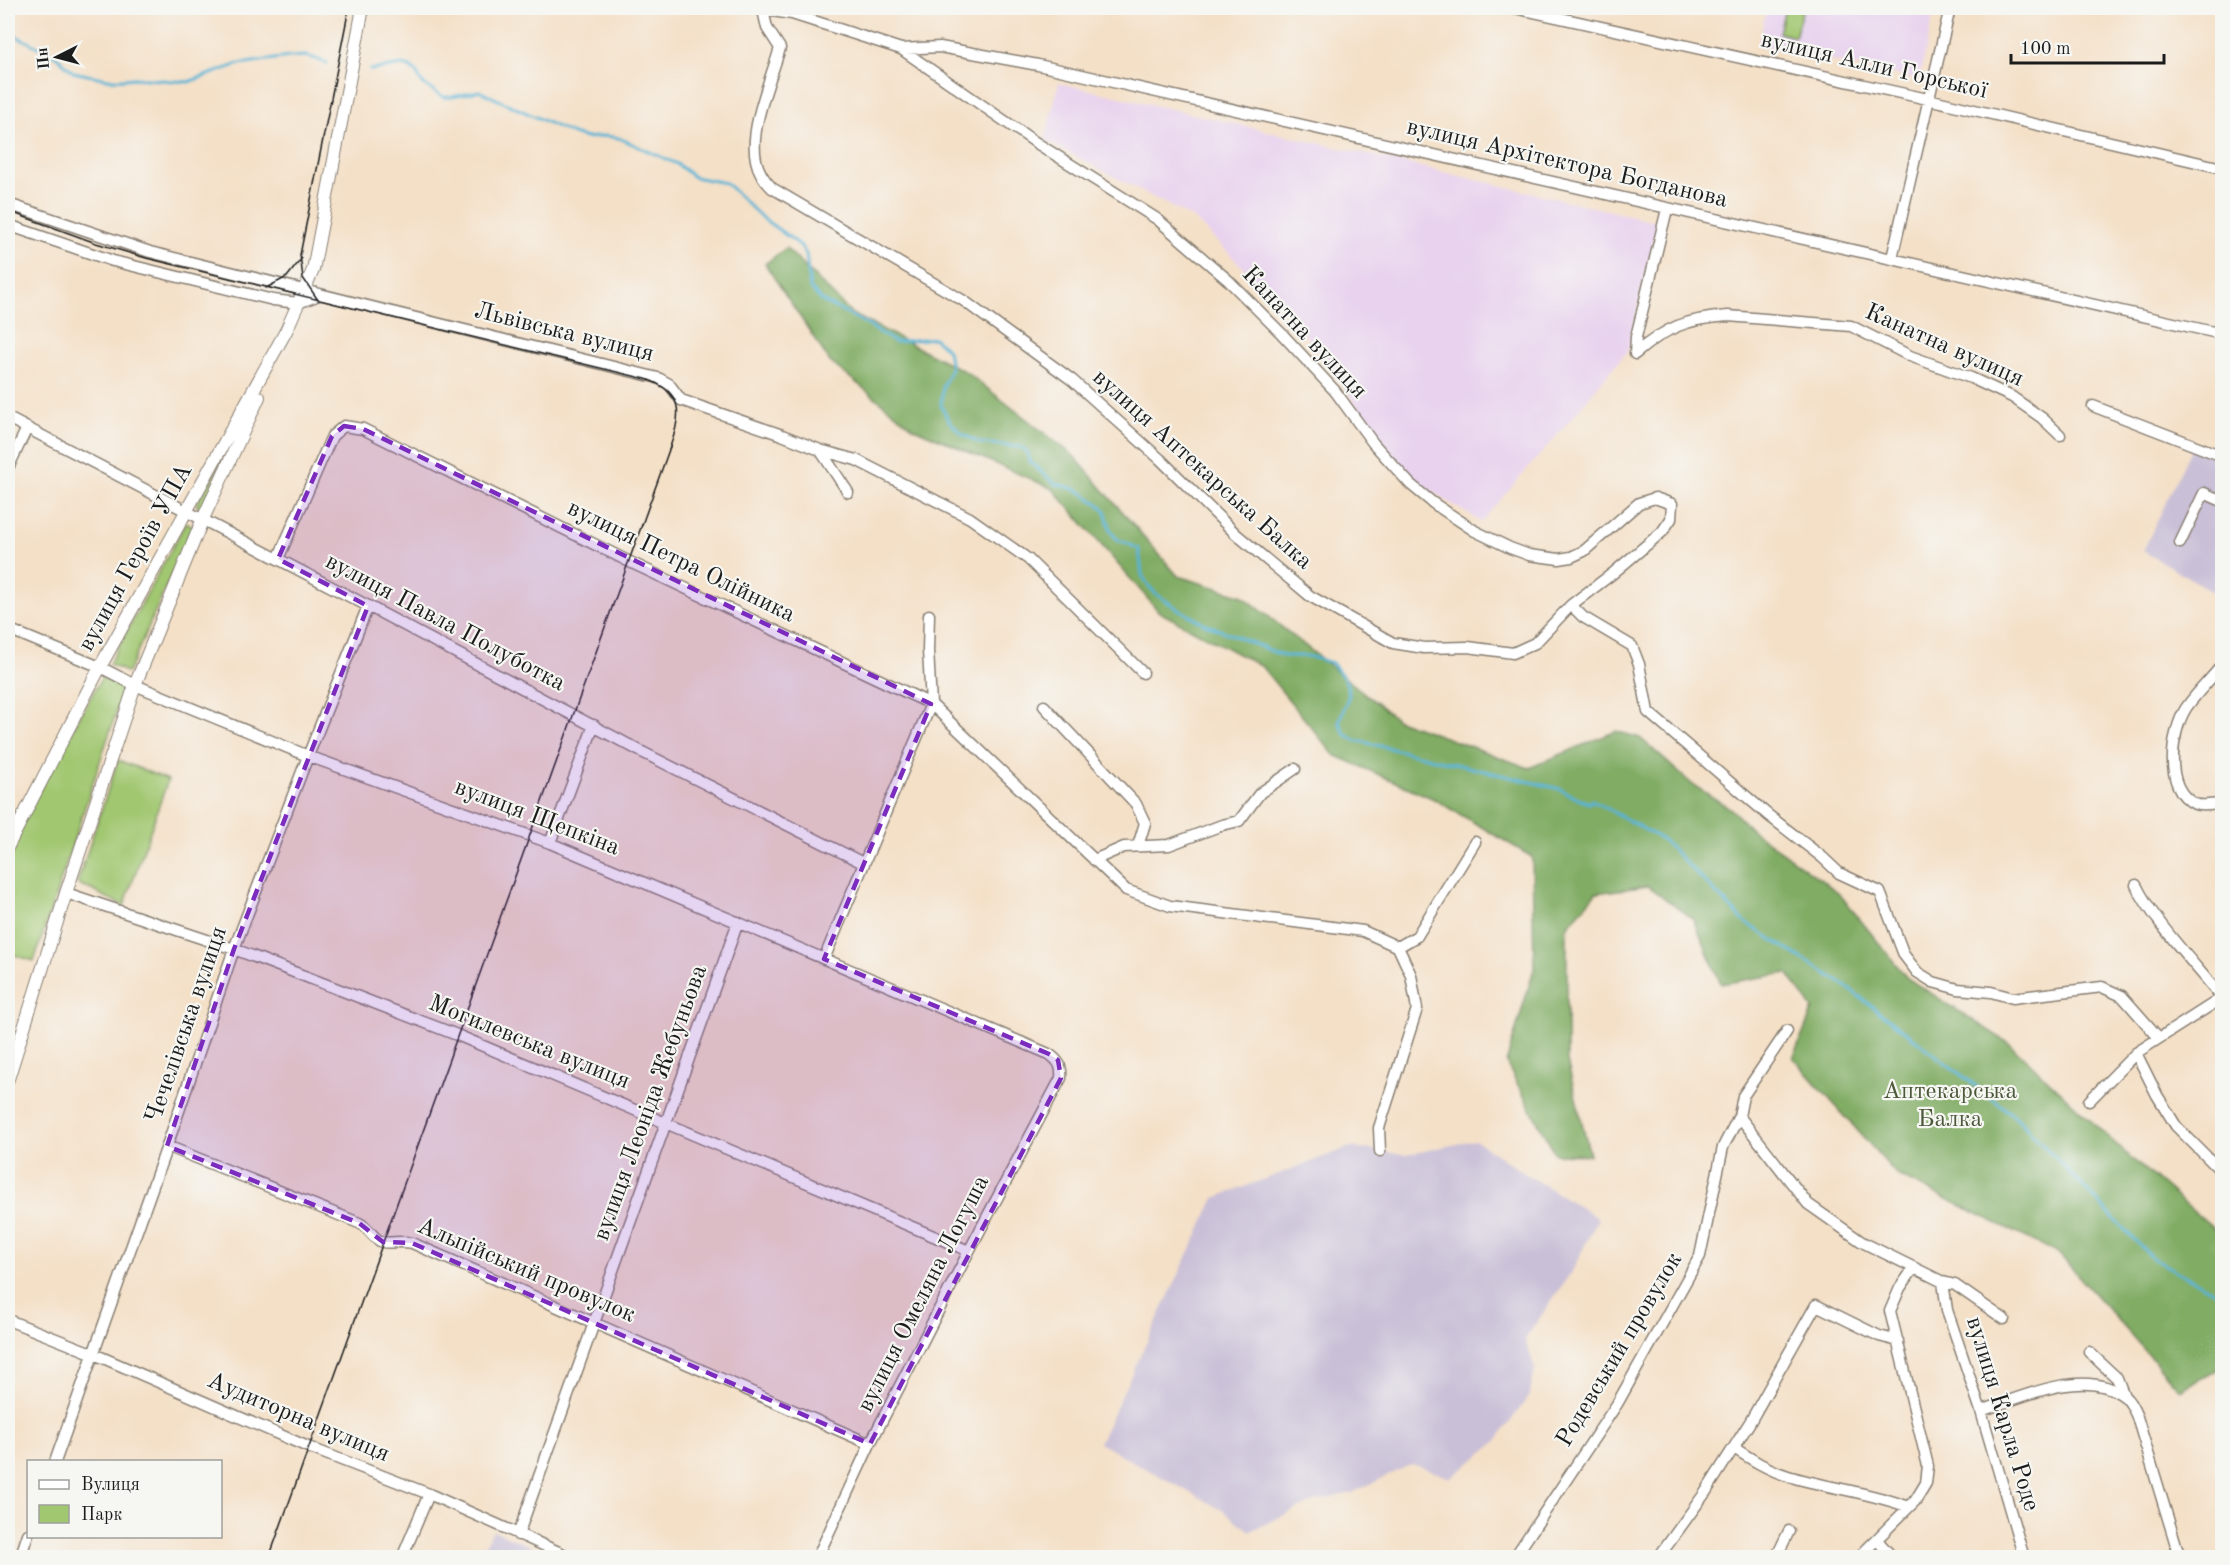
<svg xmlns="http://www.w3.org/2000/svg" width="2230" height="1565" font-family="'Old Standard TT',serif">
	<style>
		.built { fill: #e8d2ee }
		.industrial { fill: #c9bfd7 }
		.green { fill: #a1c771; stroke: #5e7246; stroke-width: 1.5 }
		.forest { fill: #80ac63; stroke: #4e6440; stroke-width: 1.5 }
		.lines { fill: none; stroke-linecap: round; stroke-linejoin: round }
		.stream { stroke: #57b3d5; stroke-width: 3 }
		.minor-casing { stroke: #887e72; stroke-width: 13 }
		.tertiary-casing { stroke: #887e72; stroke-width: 14 }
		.minor { stroke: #fff; stroke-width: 10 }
		.tertiary { stroke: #fff; stroke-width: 12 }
		.tram { stroke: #1c1c1c; stroke-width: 1.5 }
		.marked { fill: #7b2cbf; fill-opacity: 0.2; stroke: #7b2cbf; stroke-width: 4.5; stroke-dasharray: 12 8; stroke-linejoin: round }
		.labels { text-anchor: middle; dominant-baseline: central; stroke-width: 4.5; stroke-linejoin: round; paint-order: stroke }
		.street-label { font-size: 24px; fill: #1c1c1c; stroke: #f6f6f2 }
		.park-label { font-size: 24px; fill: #4b583a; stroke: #f6f6f2 }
	</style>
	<rect width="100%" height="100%" fill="#f6f6f2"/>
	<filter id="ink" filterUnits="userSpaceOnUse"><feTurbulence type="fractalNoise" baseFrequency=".0167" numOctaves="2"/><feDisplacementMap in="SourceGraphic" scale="12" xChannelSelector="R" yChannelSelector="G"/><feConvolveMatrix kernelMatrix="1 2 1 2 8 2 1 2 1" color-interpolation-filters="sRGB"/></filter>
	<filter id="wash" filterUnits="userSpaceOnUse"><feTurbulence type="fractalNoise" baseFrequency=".008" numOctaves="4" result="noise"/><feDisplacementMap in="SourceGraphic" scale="24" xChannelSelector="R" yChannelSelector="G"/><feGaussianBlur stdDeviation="1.35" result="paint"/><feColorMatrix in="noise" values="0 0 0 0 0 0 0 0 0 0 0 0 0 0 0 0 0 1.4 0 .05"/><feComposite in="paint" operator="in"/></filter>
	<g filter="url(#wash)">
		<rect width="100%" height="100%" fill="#f4e0c7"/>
		<path class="built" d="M1767,8H1935L1919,80L1758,45Z
			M1059,83L1658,222L1628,350L1560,432L1481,522L1416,482L1382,448L1350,395L1288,312L1194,219L1045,140Z"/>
		<path class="industrial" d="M2192,447L2222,459V597L2143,551Z
			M1475,1140L1527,1175L1598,1218L1572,1271L1525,1339L1535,1369L1530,1394L1496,1442L1451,1478L1412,1464L1352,1493L1313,1502L1250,1531L1222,1510L1099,1443L1215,1198L1350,1147L1406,1155Z
			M493,1530L555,1557H480Z"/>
		<path class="green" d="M1785,8H1803L1795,37L1779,33Z
			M224,457L202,507H198L196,504Z
			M186,522L193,526L128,673L109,664Z
			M102,677L121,687L122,695L34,961L8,953V845Z
			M118,760L168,780L124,906L77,883Z"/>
		<path class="forest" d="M786,248L852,314L966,372L1074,456L1178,576L1243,596L1398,720L1529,768L1616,731L1640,738L1693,785L1730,808L1752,830L1838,892L1907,978L2010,1044L2122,1150L2222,1236V1367L2180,1390L2058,1253L1897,1175L1793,1058L1813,1009L1787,973L1721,984L1693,919L1648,886L1596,893L1567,927V1061L1590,1155L1555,1154L1506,1063L1534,969L1532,857L1434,799L1334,755L1261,666L1159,612L1053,489L914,428L830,362L765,264Z"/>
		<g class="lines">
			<path class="stream" d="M8,29L14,35L56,56L73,72L113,80L134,78L188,82L239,64L289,57L307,56L327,63
				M370,70L403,65L410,67L416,72L422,83L443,97H452L479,91L575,135L587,138L606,136L619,138L677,164L694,177L726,183L761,217L800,245L806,254L810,288L822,301L863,322L895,342L934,338L948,350L951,368L943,386L941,406L950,422L962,434L980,443L1021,447L1027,452L1031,463L1054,483L1078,490L1100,505L1105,510L1111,532L1117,539L1139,549L1142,575L1148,585L1156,594L1178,609L1203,623L1284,656H1308L1332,663L1346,681L1349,695L1339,722L1345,734L1355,740L1560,789L1578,799L1589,803L1592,800L1663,840L1747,924L1843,984L2016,1117L2152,1258L2222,1296"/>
		</g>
	</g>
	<g filter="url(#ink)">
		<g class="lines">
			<defs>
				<path id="minor" d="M752,8L792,14L901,49L1035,142L1157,219L1228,280L1282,334L1335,391L1373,443L1410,484L1433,503L1475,531L1510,548L1529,555L1559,559L1571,557L1584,551L1639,503L1655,498L1672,504L1671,519L1662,532L1612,574L1571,605
					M1515,8L1932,100L2222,168
					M763,10L767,28L780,48C771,79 749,128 756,160C758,171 765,181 772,188L964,301L1072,380L1160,459L1236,534L1310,596L1393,643L1424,648L1468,647L1513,653L1535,643L1571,605L1583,617L1632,646L1639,664L1648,712L1768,815L1822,857L1839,873L1880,892L1904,955L1917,972L1933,982L1958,989L1991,992L2013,998L2102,987L2122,996L2159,1038
					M901,49L940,47L1038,65L2222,334
					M8,204L150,252L658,378L669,384L681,400L782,435L820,450L856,460L970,518L1028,559L1143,673
					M8,225L113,261L273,300L298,303L319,295
					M1892,258L1950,8
					M1635,354C1666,327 1687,319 1728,316L1851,326L1910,356L1971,378L2012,397L2042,418L2060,435
					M1635,354L1636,337L1667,209
					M2093,406L2222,456
					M8,418L368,606L644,753L863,863
					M820,450L848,492
					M8,468L27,428
					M2180,543L2204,493L2222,501
					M278,559L332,436L344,426L363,429L634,564L931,704L1126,890L1170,906L1363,931L1398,947L1411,975L1417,1009L1379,1128L1380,1151
					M8,629L100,667L135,685L308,756L550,843L1049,1054C1059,1061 1062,1066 1061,1078L969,1251L870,1444L817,1558
					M2222,665C2211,679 2196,693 2186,708C2171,732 2163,789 2195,804C2202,807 2215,804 2222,804
					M1044,706L1136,804L1145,823L1138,846
					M550,843L594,725
					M1094,860L1124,847L1169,845L1222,825L1239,821L1260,793L1295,769
					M2136,885C2154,922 2196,965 2222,998
					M66,893L234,949L457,1035L969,1251
					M1398,947L1417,936L1475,842
					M824,959L931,704L928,650L929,615
					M2136,1053L2157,1095L2176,1126L2222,1172
					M2089,1101L2136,1053L2222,998
					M1739,1116L1808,1204L1862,1242L1943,1282L1955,1285L2004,1319
					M167,1146L359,1223C369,1227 373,1239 382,1242C391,1244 401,1240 412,1243L870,1444
					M1943,1282L1947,1310L1981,1411L2024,1558
					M8,1320L94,1354L308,1447L429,1494L572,1558
					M2089,1352L2117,1378L2124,1396
					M1981,1411C2021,1397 2087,1366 2125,1397C2131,1402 2134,1410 2137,1417L2180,1558
					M1734,1448C1751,1459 1768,1470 1788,1476C1828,1488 1870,1492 1909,1507
					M55,1462L167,1146L234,949L308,756L368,606
					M518,1535L738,922
					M1877,1540L1893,1558
					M20,1558L28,1534
					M402,1558L429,1494
					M1514,1558L1617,1404L1700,1256L1723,1147L1739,1116L1743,1096L1787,1031
					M1658,1558L1705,1493L1750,1422L1816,1305L1879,1336L1898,1341
					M1776,1558L1789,1531
					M1858,1558L1915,1501L1926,1483L1928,1466L1890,1311L1900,1288L1914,1268"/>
				<path id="tertiary" d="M8,846L100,667L286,331L313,270L363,8
					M8,1079L66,893L135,685L202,521L259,397"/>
			</defs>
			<use href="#minor" class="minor-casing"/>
			<use href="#tertiary" class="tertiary-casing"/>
			<use href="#minor" class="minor"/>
			<use href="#tertiary" class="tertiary"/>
			<path class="tram" d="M8,211L96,243L146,258L646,379C684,392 682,414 670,447L269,1558
				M266,288L287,277L302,258
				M318,300L303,278L300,255L349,8"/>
		</g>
	</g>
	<path class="marked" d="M344,426L363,429L931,704L824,959L1049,1054L1058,1060L1061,1078L870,1444L412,1243L383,1242L359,1223L167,1146L234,949L368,606L278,559L332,436Z"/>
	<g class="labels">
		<g class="street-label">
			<text transform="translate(1874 66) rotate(13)">вулиця Алли Горської</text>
			<text transform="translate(1567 164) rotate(13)">вулиця Архітектора Богданова</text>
			<text transform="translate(564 333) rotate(14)">Львівська вулиця</text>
			<text transform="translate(1304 333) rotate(47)">Канатна вулиця</text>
			<text transform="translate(1944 346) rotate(24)">Канатна вулиця</text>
			<text transform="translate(1202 470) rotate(42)">вулиця Аптекарська Балка</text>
			<text transform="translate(136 558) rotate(-61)">вулиця Героїв УПА</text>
			<text transform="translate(681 562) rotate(26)">вулиця Петра Олійника</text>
			<text transform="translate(445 623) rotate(28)">вулиця Павла Полуботка</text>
			<text transform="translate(537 818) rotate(21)">вулиця Щепкіна</text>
			<text transform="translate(187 1025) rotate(-71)">Чечелівська вулиця</text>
			<text transform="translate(529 1043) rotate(22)">Могилевська вулиця</text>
			<text transform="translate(651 1103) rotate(-70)">вулиця Леоніда Жебуньова</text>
			<text transform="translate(526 1271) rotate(23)">Альпійський провулок</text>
			<text transform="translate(924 1294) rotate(-63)">вулиця Омеляна Логуша</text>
			<text transform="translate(1620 1350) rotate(-59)">Родевський провулок</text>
			<text transform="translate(2002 1414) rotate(73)">вулиця Карла Роде</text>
			<text transform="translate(298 1418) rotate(23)">Аудиторна вулиця</text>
		</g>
		<g class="park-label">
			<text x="1950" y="1092">Аптекарська<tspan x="1950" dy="28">Балка</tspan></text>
		</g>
	</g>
	<rect width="2230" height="1565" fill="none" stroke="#f6f6f2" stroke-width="30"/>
	<rect x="27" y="1460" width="195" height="78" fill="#f6f6f2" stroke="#9f9f9c" stroke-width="1.5"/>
	<rect x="39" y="1480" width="30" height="9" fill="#ffffff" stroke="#9f9f9c" stroke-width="1.5"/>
	<text x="81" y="1490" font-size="18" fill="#1c1c1c">Вулиця</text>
	<rect x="39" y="1505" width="30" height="18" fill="#a1c771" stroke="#9f9f9c" stroke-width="1.5"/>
	<text x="81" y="1520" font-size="18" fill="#1c1c1c">Парк</text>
	<g transform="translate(57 57) rotate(264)" stroke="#f6f6f2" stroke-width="4.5" paint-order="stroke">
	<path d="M0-4.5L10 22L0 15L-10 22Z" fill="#1c1c1c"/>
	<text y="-9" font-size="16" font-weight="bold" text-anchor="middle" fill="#1c1c1c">Пн</text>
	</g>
	<path d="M2011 54v9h153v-9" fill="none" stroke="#1c1c1c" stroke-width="3"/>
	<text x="2020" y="54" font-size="18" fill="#1c1c1c" stroke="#f6f6f2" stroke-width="4.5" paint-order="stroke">100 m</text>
</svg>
